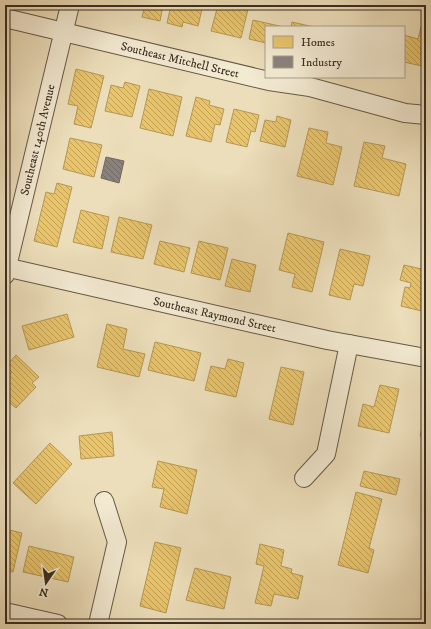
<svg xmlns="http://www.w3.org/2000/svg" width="431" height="629" font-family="'IM FELL DW Pica',serif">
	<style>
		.homes { fill: url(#homes-back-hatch); stroke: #b49754 }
		.industry { fill: url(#industry-back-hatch); stroke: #726860 }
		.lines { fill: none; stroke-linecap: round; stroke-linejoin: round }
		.minor-casing { stroke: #665946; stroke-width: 20 }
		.minor { stroke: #f3ead2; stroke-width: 18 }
		.labels { text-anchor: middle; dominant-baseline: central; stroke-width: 4; stroke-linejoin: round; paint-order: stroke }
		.street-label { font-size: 12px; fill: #3a2d20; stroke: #f3ead2 }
	</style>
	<defs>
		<pattern id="homes-back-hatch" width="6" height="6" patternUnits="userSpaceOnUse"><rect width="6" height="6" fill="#e9c46a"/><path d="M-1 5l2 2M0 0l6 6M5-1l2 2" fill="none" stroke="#bea057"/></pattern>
		<pattern id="industry-back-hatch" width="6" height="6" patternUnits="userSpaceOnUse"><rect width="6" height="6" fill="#8a817c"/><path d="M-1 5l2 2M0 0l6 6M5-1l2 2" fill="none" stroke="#726a65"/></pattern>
	</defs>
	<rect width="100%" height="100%" fill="#ecdeba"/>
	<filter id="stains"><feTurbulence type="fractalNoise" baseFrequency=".005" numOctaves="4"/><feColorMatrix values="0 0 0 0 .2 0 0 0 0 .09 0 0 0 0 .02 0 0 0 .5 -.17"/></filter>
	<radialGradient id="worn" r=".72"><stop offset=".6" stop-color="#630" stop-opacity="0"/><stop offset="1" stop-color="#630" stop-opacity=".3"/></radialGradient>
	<path class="homes" d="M145,5H163L160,21L142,17Z
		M171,5H203L198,26L183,22L182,27L167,23Z
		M218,5H249L241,38L211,31Z
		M253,20L284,27H266V43L249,39Z
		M292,22L314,27H291Z
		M421,27L426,28V67L404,62V35L418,39Z
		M76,69L104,76L91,128L74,124L78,106L68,104Z
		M125,82L140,86L132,117L105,111L111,85L123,88Z
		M149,89L182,97L173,136L140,128Z
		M196,97L210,101L209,105L224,109L220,125L215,124L211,142L186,136Z
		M234,109L259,115L255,132L251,131L247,147L226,142Z
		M277,116L291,120L285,147L260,141L265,120L276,122Z
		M309,128L328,132L326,143L342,147L333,185L297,176Z
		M70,138L102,145L94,177L63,169Z
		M364,142L385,146L382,158L406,164L399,196L354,186Z
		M57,183L72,187L57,247L34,241L46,192L54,194Z
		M81,210L109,217L102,249L73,242Z
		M119,217L152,225L143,259L111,252Z
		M288,233L324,242L312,292L292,287L295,274L279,270Z
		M160,241L190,248L184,272L154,264Z
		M199,241L228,248L220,280L191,273Z
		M340,249L370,256L363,286L354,284L350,300L329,295Z
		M232,259L256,265L250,292L225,286Z
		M404,265L426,270L423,287L426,288V312L401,306L405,287L410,288L411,283L400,280Z
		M67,314L74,337L29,350L22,326Z
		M107,324L127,329L123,349L145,354L139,377L97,367Z
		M155,342L201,353L194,381L148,370Z
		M16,355L39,377L32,383L36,387L16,408L5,399V379L12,372L6,366Z
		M228,359L244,363L236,397L205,390L211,366L225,369Z
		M281,367L304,372L293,425L269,419Z
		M380,385L399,389L389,433L358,426L363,404L374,407Z
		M426,411V437L420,436Z
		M112,432L114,456L81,459L79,436Z
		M50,443L72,464L36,504L13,483Z
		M158,461L197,470L187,514L160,507L164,489L152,487Z
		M364,471L400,479L396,495L360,486Z
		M356,492L382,499L369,548L374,550L368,573L338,565Z
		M5,529L22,533L13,572L5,570Z
		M155,542L181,548L166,613L140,606Z
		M260,544L284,550L281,566L292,569L291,573L303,576L298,599L274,594L271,606L255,603L264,566L256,564Z
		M29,546L74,557L68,582L23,572Z
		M195,568L231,577L224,609L186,600Z"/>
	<path class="industry" d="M106,157L124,161L119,183L101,178Z"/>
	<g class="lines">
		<defs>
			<g id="minor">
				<path id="s1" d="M5,18L269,81L310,87L405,113L426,115"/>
				<path id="s2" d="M5,267L327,340L426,358"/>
				<path id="s3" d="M5,275L70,5"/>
				<path d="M304,478L326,454L349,344"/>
				<path d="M5,612L58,624"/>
				<path d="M98,624L117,542L104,501"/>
			</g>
		</defs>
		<use href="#minor" class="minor-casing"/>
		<use href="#minor" class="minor"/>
	</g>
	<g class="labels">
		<g class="street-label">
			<text stroke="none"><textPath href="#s1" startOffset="180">Southeast Mitchell Street</textPath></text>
			<text stroke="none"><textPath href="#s3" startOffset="139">Southeast 140th Avenue</textPath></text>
			<text stroke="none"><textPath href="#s2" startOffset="215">Southeast Raymond Street</textPath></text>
		</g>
	</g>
	<rect width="431" height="629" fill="none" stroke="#ecdeba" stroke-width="20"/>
	<rect x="6" y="6" width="419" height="617" fill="none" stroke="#3a2d20" stroke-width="2"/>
	<rect x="10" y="10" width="411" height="609" fill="none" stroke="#3a2d20"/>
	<rect x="265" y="26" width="140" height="52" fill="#f3ead2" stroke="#a99e8b"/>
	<rect x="273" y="36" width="20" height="12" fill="#e9c46a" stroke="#a99e8b"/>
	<text x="301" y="46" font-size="12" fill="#3a2d20">Homes</text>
	<rect x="273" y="56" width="20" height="12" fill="#8a817c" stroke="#a99e8b"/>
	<text x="301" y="66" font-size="12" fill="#3a2d20">Industry</text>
	<g transform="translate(46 583) rotate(193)" stroke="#f3ead2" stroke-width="3" paint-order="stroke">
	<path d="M0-3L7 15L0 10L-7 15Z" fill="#3a2d20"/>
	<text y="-6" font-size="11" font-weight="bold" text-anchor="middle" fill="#3a2d20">N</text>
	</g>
	<rect width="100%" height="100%" filter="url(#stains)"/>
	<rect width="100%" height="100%" fill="url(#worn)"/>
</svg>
